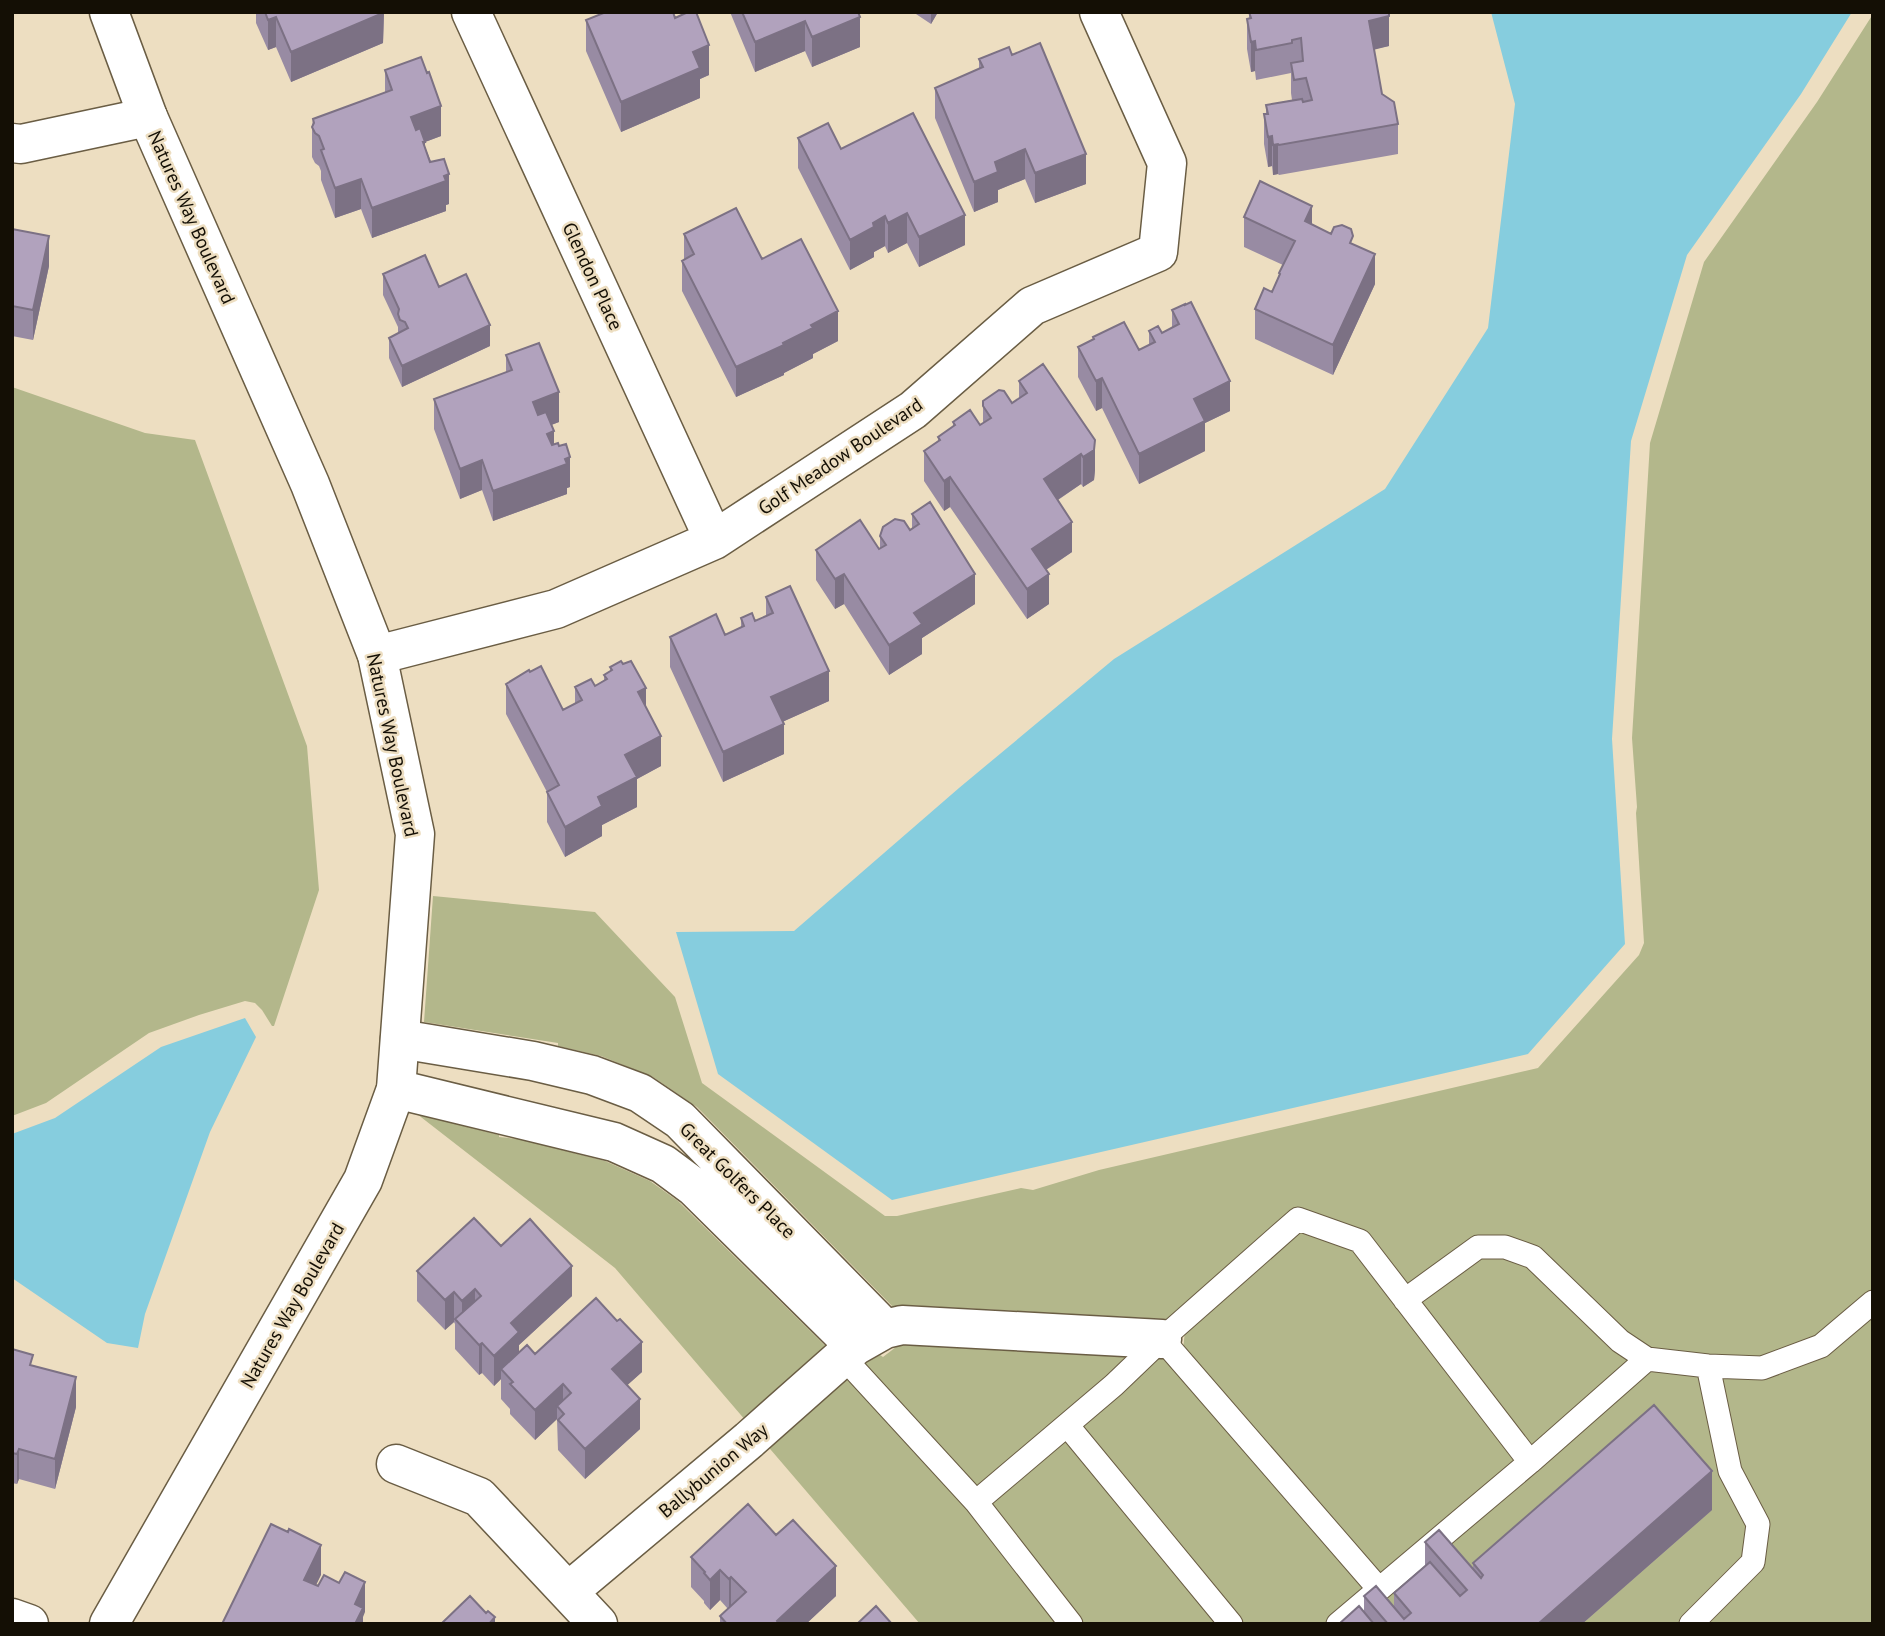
<svg xmlns="http://www.w3.org/2000/svg" width="1885" height="1636" font-family="'PT Sans',sans-serif">
	<style>
		.green { fill: #b3b78b }
		.water { fill: #86cdde }
		.lines { fill: none; stroke-linecap: round; stroke-linejoin: round }
		.service-casing { stroke: #6a5d44; stroke-width: 25 }
		.minor-casing { stroke: #6a5d44; stroke-width: 41 }
		.tertiary-casing { stroke: #6a5d44; stroke-width: 41 }
		.service { stroke: #fff; stroke-width: 23 }
		.minor { stroke: #fff; stroke-width: 38 }
		.tertiary { stroke: #fff; stroke-width: 38 }
		.wall { fill: #988ba3 }
		.shaded-wall { fill: #7c7184 }
		.building { fill: #b1a2bd; stroke: #7c7184; stroke-width: 2 }
		.labels { text-anchor: middle; dominant-baseline: central; stroke-width: 5; stroke-linejoin: round; paint-order: stroke }
		.street-label { font-size: 19px; fill: #140f05; stroke: #eddec1 }
	</style>
	<rect width="100%" height="100%" fill="#eddec1"/>
	<path class="green" d="M1873,14V1624H920L615,1268L417,1114L499,1135V1137L519,1139L605,1161L650,1181L678,1201L853,1373L868,1361L880,1355L883,1357L896,1347L904,1345L1182,1360L1186,1320L904,1305L893,1307L697,1107L653,1077L601,1056L558,1046V1043L424,1022L433,896L595,912L675,997L702,1083L885,1216H897L1021,1188L1033,1190L1099,1170L1538,1068L1639,955L1644,943L1636,813L1637,807L1632,738L1650,443L1704,262L1817,102Z
		M12,387L145,433L195,440L307,746L319,890L274,1026H272L262,1010L255,1003L245,1001L199,1015L149,1033L46,1103L12,1116Z"/>
	<path class="water" d="M1491,12H1852L1801,94L1687,255L1631,441L1612,739L1625,944L1528,1054L892,1200L718,1074L676,932L794,931L959,788L1114,659L1385,489L1488,328L1515,104Z
		M245,1018L256,1037L210,1132L145,1314L138,1348L107,1343L12,1278V1134L55,1118L161,1047Z"/>
	<g class="lines">
		<defs>
			<path id="service" d="M1405,1300L1478,1247H1505L1533,1257L1620,1341L1647,1359
				M1162,1339L1379,1589
				M843,1357L976,1502L1114,1385L1162,1339L1298,1219L1360,1241L1530,1462L1647,1359L1708,1366L1762,1368L1821,1346L1873,1302
				M1067,1425L1231,1624
				M976,1502L1071,1624
				M1338,1624L1530,1462
				M1691,1624L1753,1562L1758,1524L1730,1471L1708,1366"/>
			<path id="minor" d="M471,12L714,540
				M12,143L21,144L148,117
				M377,655L556,609L714,540L913,410L1032,306L1158,252L1167,163L1099,12
				M400,1039L533,1061L592,1075L640,1093L680,1120L885,1329
				M396,1089L614,1142L663,1164L694,1187L855,1346
				M396,1464L479,1497L598,1624
				M569,1591L749,1440L855,1346L885,1329L902,1325L1162,1339
				M12,1618L29,1624"/>
			<path id="tertiary" d="M109,12L148,117L310,484L377,655L415,834L396,1089L363,1180L109,1624"/>
		</defs>
		<use href="#service" class="service-casing"/>
		<use href="#minor" class="minor-casing"/>
		<use href="#tertiary" class="tertiary-casing"/>
		<use href="#service" class="service"/>
		<use href="#minor" class="minor"/>
		<use href="#tertiary" class="tertiary"/>
	</g>
	<path class="wall" d="M256,12H384L383,43L291,82L276,47L268,50L256,23Z
		M730,12H858L860,47L812,67L805,51L755,72Z
		M913,12H938L931,24Z
		M1249,12L1389,46L1374,49L1382,94L1398,124V154L1279,175L1278,174L1273,175L1272,166L1268,167L1264,144V114H1266V105L1292,100L1291,93V73L1256,80L1255,71L1251,72L1247,49V19H1249Z
		M675,18L709,75L700,79V98L621,132L586,51V20Z
		M1012,55L1086,184L1035,203L1025,179L998,190V202L974,212L935,118V88L979,69V59Z
		M385,70L441,136L425,142V147L449,204L446,205V211L372,238L361,209L335,218L321,180V171L319,166L315,163L312,157V127L313,119L385,93Z
		M798,138L841,149L965,245L919,267L907,243L888,253L885,246L874,252V257L850,270L798,168Z
		M1244,217L1312,225L1353,244L1375,284L1333,375L1255,339V309L1272,292L1283,265L1244,247Z
		M12,229L49,266L33,340L12,336Z
		M684,234L762,259L838,341L813,354V358L784,373V375L736,397L682,291V261L684,259Z
		M383,274L490,346L402,387L389,358V338L398,333V327L383,295Z
		M1172,310L1230,411L1205,423V451L1139,484L1102,408L1096,411L1078,377V347L1093,339V337L1139,350L1149,345V331L1162,333L1172,328Z
		M506,355L559,422L551,425L554,444L570,487L567,488V494L493,521L482,490L460,499L434,429V399L506,372Z
		M1019,381L1095,470L1094,480L1083,487L1081,484L1058,500L1072,552L1046,570L1049,604L1027,619L950,507L944,511L924,481V451L938,442V437L953,426V422L980,425L983,423V406L1012,403L1019,398Z
		M912,514L975,604L922,638V654L889,675L844,604L835,609L816,580V550L879,549H880V536L910,530L912,529Z
		M766,597L829,701L782,722L784,754L723,782L670,667V637L725,635L741,628V618L755,621L766,616Z
		M610,667L646,707L661,766L637,779V807L602,825V836L565,857L547,822V792L506,714V684L563,710L575,704V687L595,686L604,680V675L610,671Z
		M501,1246L572,1296L519,1345V1352L642,1372L627,1385L640,1429L585,1479L558,1450L557,1419L535,1440L510,1414V1409L501,1399V1379L494,1386L482,1373L479,1375L455,1349V1324L454,1322L445,1330L417,1301V1271Z
		M12,1349L33,1366L76,1407L55,1489L19,1479L17,1484L12,1483Z
		M1712,1510L1582,1624H1339L1364,1612V1596L1394,1607V1593L1425,1566V1542L1473,1568V1563Z
		M776,1535L836,1596L806,1624H720V1616L728,1609L720,1600L710,1610L704,1603V1601L691,1587V1557Z"/>
	<path class="shaded-wall" d="M384,12L383,43L291,82V52Z
		M931,12H938L931,24Z
		M1389,16V46L1369,51V21Z
		M276,17V47L268,50V20Z
		M860,17V47L812,67V37Z
		M805,21V51L755,72V42Z
		M1255,41V71L1251,72V42Z
		M709,45V75L700,79V98L621,132V102L693,52Z
		M441,106V136L425,142V172L411,147V117Z
		M1272,136V166L1268,167V137Z
		M1278,144V174L1273,175V145Z
		M1025,149V179L998,190V202L974,212V182L995,162Z
		M1086,154V184L1035,203V173Z
		M449,174V204L446,205V211L372,238V208Z
		M361,179V209L335,218V188Z
		M1312,206V236L1305,221Z
		M907,213V243L888,253V223Z
		M965,215V245L919,267V237Z
		M885,216V246L874,252V257L850,270V240L873,223Z
		M49,236V266L33,340V310Z
		M1375,254V284L1333,375V345Z
		M838,311V341L813,354V358L784,373V375L736,397V367L811,325Z
		M490,325V346L402,387V366Z
		M1102,378V408L1096,411V381Z
		M1230,381V411L1205,423V451L1139,484V454L1194,399Z
		M559,392V422L533,432V402Z
		M554,431V461L547,434Z
		M1095,440V470L1094,480L1083,487V457Z
		M1081,454V484L1044,509V479Z
		M570,457V487L567,488V494L493,521V491Z
		M482,460V490L460,499V469Z
		M950,477V507L944,511V481Z
		M1072,522V552L1032,579V549Z
		M844,574V604L835,609V579Z
		M975,574V604L922,638V654L889,675V645L914,613Z
		M1049,574V604L1027,619V589Z
		M829,671V701L771,727V697Z
		M646,688V718L638,692Z
		M784,724V754L723,782V752Z
		M661,736V766L637,779V807L602,825V836L565,857V827L598,797L625,755Z
		M572,1266V1296L519,1345V1362L501,1369V1379L494,1386V1356L511,1323Z
		M475,1289V1319L462,1327V1301Z
		M454,1292V1322L445,1330V1300Z
		M642,1342V1372L612,1399V1369Z
		M482,1343V1373L479,1375V1345Z
		M76,1377V1407L55,1489V1459Z
		M563,1384V1413L557,1406V1419L535,1440V1410Z
		M640,1399V1429L585,1479V1449Z
		M19,1449V1479L17,1484V1454Z
		M1712,1471V1510L1582,1624H1538Z
		M321,1545V1575L304,1610V1580Z
		M836,1566V1596L806,1624H777V1621Z
		M720,1570V1600L710,1610V1580Z
		M731,1577V1607L729,1609V1579Z
		M365,1582V1612L363,1617V1624H355V1604Z
		M495,1617V1624H488Z"/>
	<path class="building" d="M265,12H383V13L291,52L276,17L268,20Z
		M606,12H673L675,18L688,12H696L709,45L693,52L700,68L621,102L586,20Z
		M742,12H858L860,17L812,37L805,21L755,42Z
		M1249,12H1389V16L1369,21L1382,94L1394,102L1398,124L1279,145L1278,144L1273,145L1272,136L1268,137L1264,114H1268L1266,105L1302,99L1303,102L1312,100L1306,78L1294,80L1291,63L1303,61L1301,38L1292,40V43L1256,50L1255,41L1251,42L1247,19L1251,18Z
		M1040,43L1086,154L1035,173L1025,149L995,162L998,172L974,182L935,88L983,67L979,59L1009,47L1012,55Z
		M421,57L427,73L429,72L441,106L411,117L416,130L420,128L425,142H423L430,162L444,159L449,174L444,176L446,181L372,208L361,179L335,188L321,150L324,149L319,136L315,133L312,127L314,123L313,119L392,90L385,70Z
		M913,113L965,215L919,237L907,213L888,223L885,216L873,223L874,227L850,240L798,138L828,123L841,149Z
		M1260,181L1312,206L1305,221L1331,234L1334,227L1342,225L1351,229L1353,236L1350,243L1375,254L1333,345L1255,309L1264,288L1272,292L1280,274L1279,273L1295,241L1244,217Z
		M736,208L762,259L801,239L838,311L811,325L813,328L783,343L784,345L736,367L682,261L694,254L684,234Z
		M12,229L49,236L33,310L12,306Z
		M425,255L439,287L466,274L490,325L402,366L389,338L408,328L405,322L400,320L398,314L399,309L383,274Z
		M1191,302L1230,381L1194,399L1205,421L1139,454L1102,378L1096,381L1078,347L1094,339L1093,337L1124,322L1139,350L1155,342L1149,331L1158,326L1162,333L1179,324L1172,310L1185,304V305Z
		M539,343L559,392L533,402L538,415L546,412L554,431L547,434L552,445L558,443L559,446L566,444L570,457L565,459L567,464L493,491L482,460L460,469L434,399L512,370L506,355Z
		M1043,364L1095,440L1094,450L1083,457L1081,454L1044,479L1072,522L1032,549L1049,574L1027,589L950,477L944,481L924,451L940,440L938,437L955,425L953,422L970,410L980,425L991,418L983,406V401L999,390L1004,391L1012,403L1027,393L1019,381Z
		M930,502L975,574L914,613L922,624L889,645L844,574L835,579L816,550L860,520L879,549L886,545L880,536L883,527L895,519L904,521L910,530L919,524L912,514Z
		M790,586L829,671L771,697L784,724L723,752L670,637L716,614L725,635L744,626L741,618L752,613L755,621L773,613L766,597Z
		M621,661L623,664L631,661L646,688L638,692L661,736L625,755L637,777L598,797L602,806L565,827L547,792L559,785L506,684L529,670L530,672L541,666L563,710L582,700L575,687L591,679L595,686L607,679L604,675L612,670L610,667Z
		M474,1218L501,1246L530,1219L572,1266L511,1323L519,1332L494,1356L482,1343L479,1345L455,1319L481,1296L475,1289L462,1301L454,1292L445,1300L417,1271Z
		M596,1298L617,1321L620,1319L642,1342L612,1369L640,1399L585,1449L558,1420L564,1414L557,1406L571,1393L563,1384L535,1410L510,1384L513,1382L501,1369L527,1345L535,1354Z
		M12,1349L33,1355L30,1365L76,1377L55,1459L19,1449L17,1454L12,1453Z
		M1654,1405L1712,1471L1538,1624H1388L1364,1596L1376,1586L1404,1619L1411,1613L1394,1593L1430,1562L1460,1596L1467,1590L1425,1542L1439,1530L1481,1578L1483,1575L1473,1563Z
		M748,1504L776,1535L793,1520L836,1566L777,1621L779,1624H727L720,1616L746,1592L731,1577L729,1579L720,1570L710,1580L704,1573L705,1572L691,1557Z
		M271,1524L288,1532L289,1529L321,1545L304,1580L318,1586L324,1575L339,1583L345,1572L365,1582L355,1604L363,1608L355,1624H222Z
		M470,1596L486,1613L488,1611L495,1617L489,1624H441Z
		M876,1606L892,1624H857Z
		M1359,1606L1374,1624H1339Z"/>
	<g class="labels">
		<g class="street-label">
			<text transform="translate(192 217) rotate(66)">Natures Way Boulevard</text>
			<text transform="translate(593 276) rotate(65)">Glendon Place</text>
			<text transform="translate(840 456) rotate(-34)">Golf Meadow Boulevard</text>
			<text transform="translate(393 745) rotate(78)">Natures Way Boulevard</text>
			<text transform="translate(738 1180) rotate(45)">Great Golfers Place</text>
			<text transform="translate(292 1305) rotate(-60)">Natures Way Boulevard</text>
			<text transform="translate(713 1470) rotate(-40)">Ballybunion Way</text>
		</g>
	</g>
	<rect width="1885" height="1636" fill="none" stroke="#140f05" stroke-width="28"/>
</svg>
